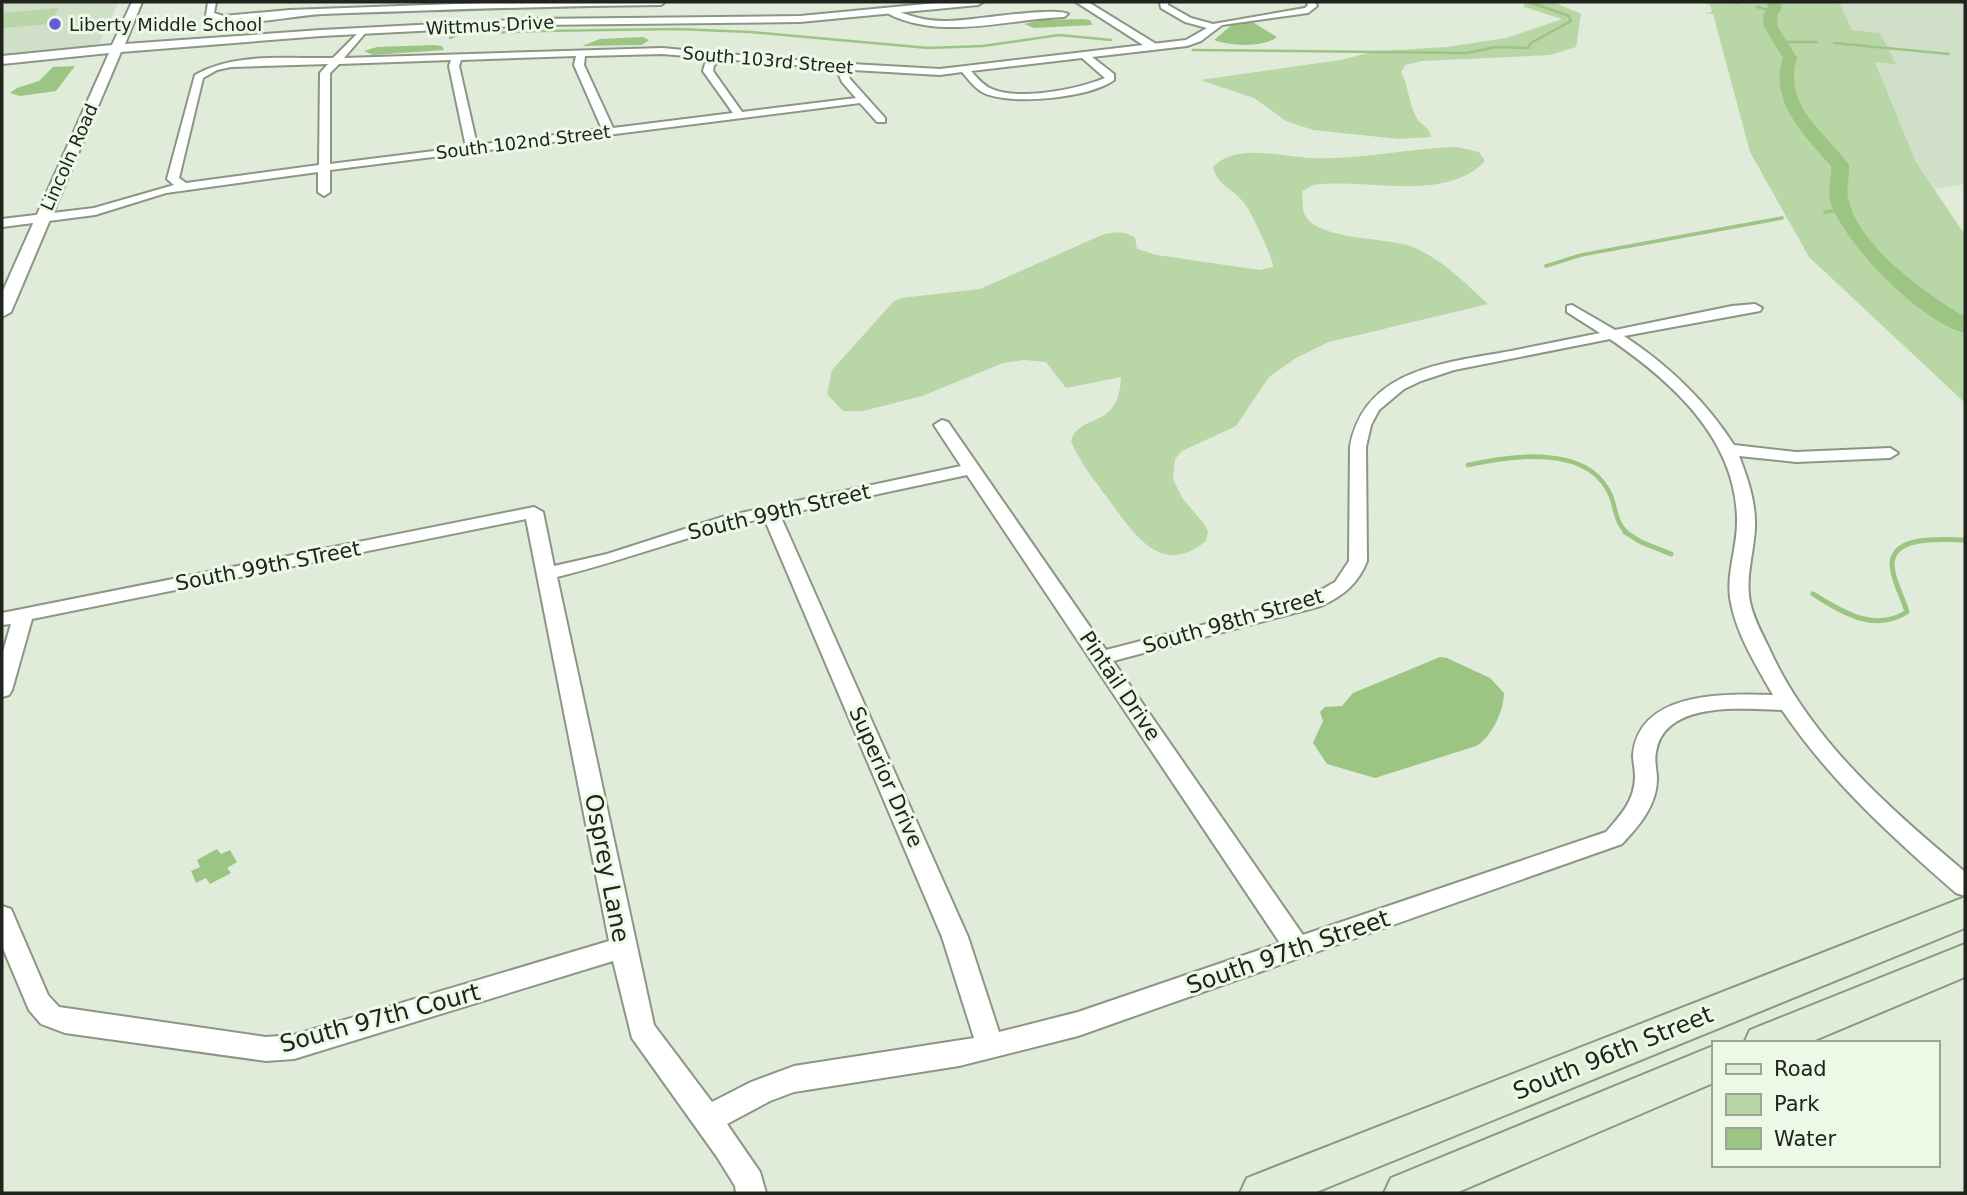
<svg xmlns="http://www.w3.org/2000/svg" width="1967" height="1195" font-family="'DejaVu Sans',sans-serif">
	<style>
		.built { fill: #d0e0c8 }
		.green { fill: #b9d6a7 }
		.water { fill: #9cc483 }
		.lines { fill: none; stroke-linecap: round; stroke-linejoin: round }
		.stream-far3 { stroke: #9cc483; stroke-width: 2.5 }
		.stream-far2 { stroke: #9cc483; stroke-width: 3.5 }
		.stream-far1 { stroke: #9cc483; stroke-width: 4.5 }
		.stream { stroke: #9cc483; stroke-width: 5 }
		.river { fill: #9cc483; fill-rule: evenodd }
		.minor-casing { stroke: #8b9685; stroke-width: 4 }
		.tertiary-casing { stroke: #8b9685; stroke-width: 4 }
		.secondary-casing { stroke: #8b9685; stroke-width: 4 }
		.minor { fill: #fff; fill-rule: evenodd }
		.tertiary { fill: #fff; fill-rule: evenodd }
		.secondary { fill: #dfeed6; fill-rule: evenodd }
		.poi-dot { fill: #695bd5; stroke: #edf9e7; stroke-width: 2.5 }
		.labels { text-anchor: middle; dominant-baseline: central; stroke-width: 6; stroke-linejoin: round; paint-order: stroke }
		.far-poi-label { font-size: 18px; fill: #20241d; stroke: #edf9e7; text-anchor: start }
		.far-street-label { font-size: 18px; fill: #20241d; stroke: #edf9e7 }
		.street-label { font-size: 21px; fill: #20241d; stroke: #edf9e7 }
		.near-street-label { font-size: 24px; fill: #20241d; stroke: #edf9e7 }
	</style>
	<rect width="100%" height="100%" fill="#e0ecd9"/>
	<path class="built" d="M2,2H119L98,46L2,56Z
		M1839,2H1965V184L1935,189L1916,162L1875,62L1895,63L1852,30Z"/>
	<path class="green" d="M1524,2H1553L1581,14L1576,47L1550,55L1422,61L1405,65L1401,72C1409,87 1409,107 1418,120C1424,127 1430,128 1431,137L1399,139L1313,130L1286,121L1254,98L1200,80L1340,60L1377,51L1447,47L1506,38L1562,19L1524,7Z
		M1700,2H1839L1852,30L1880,33L1896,64L1875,62L1916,162L1965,235V403L1809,257L1750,152L1713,14L1705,13L1712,12L1710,5Z
		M59,8L50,24L2,28V13Z
		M1457,147L1479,152L1485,161C1444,204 1364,177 1313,185L1302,191C1303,198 1302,207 1304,213C1315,242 1390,236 1415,248C1443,260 1466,284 1488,304L1329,342L1296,358L1269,377L1236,426L1182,451L1175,459L1173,479L1183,499L1205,525L1208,532L1206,541C1161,578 1134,534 1109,500C1095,481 1080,463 1071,441C1081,411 1119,431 1121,377L1066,388L1046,362L1024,360L1003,363L922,396L863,411H843L827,394L832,370L894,301L901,298L980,289L1104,234C1115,232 1126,231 1135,238L1137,249L1157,255L1260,270L1273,267C1274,260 1250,209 1244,203C1234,189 1216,185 1213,167C1235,142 1282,157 1311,158C1362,160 1408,148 1457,147Z"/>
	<path class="water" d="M1084,19L1090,20L1092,25L1034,28L1024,24L1041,20Z
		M1251,21L1277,37C1263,48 1230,46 1214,40L1233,24Z
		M643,37L649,40L642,45L582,46L600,39Z
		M434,45L442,46L444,50L373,55L364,51L377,47Z
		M75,66L56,91L20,96L10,93L17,88L39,81L53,67Z
		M1440,657L1447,658L1490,678L1504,693C1504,711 1491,738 1476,746L1375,778L1327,764L1313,743L1323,721L1320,712L1325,707L1342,706L1353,693Z
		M217,849L221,854L230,850L237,862L227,868L231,873L210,884L206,878L196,883L191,871L200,867L197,860Z"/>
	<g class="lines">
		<path class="stream-far3" d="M1731,2L1738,3
			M1757,7L1773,11
			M540,27V31L677,29L750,32L928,48L983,46L1059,35L1111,40
			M450,38L459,34L540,31
			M1781,42H1817
			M1834,43L1949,54
			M1193,50L1467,53L1496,47L1528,48L1531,43L1571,21L1569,16L1529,2"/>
		<path class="stream-far2" d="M1825,212L1844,210
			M1546,266L1581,255L1782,218"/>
		<path class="stream-far1" d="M1468,465C1509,456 1583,444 1608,490C1617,505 1613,520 1627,533"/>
		<path class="stream" d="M1625,532L1641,542L1671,554
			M1813,594C1842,612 1874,633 1907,612C1903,597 1892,580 1892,564C1893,534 1945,540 1965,540"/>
		<path class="river" d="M1768,2H1781V10L1777,15L1778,27L1797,58C1782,105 1825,132 1849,165C1850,176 1846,187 1848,198C1857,245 1926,294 1965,317V333C1920,322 1847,246 1831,204C1827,191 1832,178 1831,166C1805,136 1768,101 1783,58L1764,27L1763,15L1767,10Z"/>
		<defs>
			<path id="minor" d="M208,2H216L214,13L223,16L290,10L513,2H665L661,5C548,6 435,10 323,14C285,16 241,30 206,16Z
				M1160,2H1168V5L1191,18L1213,24L1305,8L1308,5L1307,2H1315L1317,6L1308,13L1222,25L1201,41L1187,46L1092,57L1114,74V80C1090,98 1014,105 986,94C976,90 969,80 962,72L940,75L853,70L849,75L850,79L885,118V122H877L860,103L330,170V192L324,196L318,192V172L166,193L95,215L2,227V219L94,208L174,185L167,179L195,75C235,52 288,59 333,58L363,28L367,31L344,58L662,48L816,62L940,69L1186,40L1207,28L1185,22L1161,8ZM662,54L712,58L705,64L703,71L733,113L613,128L584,65L585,56ZM576,56L574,65L602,129L477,145L459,66L461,60ZM1082,58L1105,78C1078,89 1020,101 992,89C984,86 977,78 971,71ZM723,59L843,69L839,75L842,82L856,98L742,112L713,71L714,65ZM451,60L449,66L466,147L330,164V73L339,64ZM328,64L320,73L319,165L186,183L179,178L203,78L217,70L231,67Z
				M890,8C910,16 926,22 948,21C972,21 1054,6 1068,14L1064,17C1007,19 940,41 887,13Z
				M1755,304L1762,308L1760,311L1624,336C1669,366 1705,400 1734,445L1796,452L1890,448L1898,453L1890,458L1796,462L1739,456C1748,479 1756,503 1755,528C1754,552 1745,577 1750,602C1753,617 1761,632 1768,646C1809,739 1889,808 1965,872V896L1956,893C1892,837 1830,781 1782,710C1744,709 1664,700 1656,752C1654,761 1657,770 1657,779C1657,805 1639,826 1622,844L1078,1036L959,1066L794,1092L770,1101L727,1124L760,1172L766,1193H736L735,1186L717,1157L632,1038L613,961L294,1059L266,1061L65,1033L41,1024L29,1010L2,946V906L11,909L48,995L59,1007L266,1037L294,1035L609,941L526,519L32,619L12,690L9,695L2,697V655L11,624L2,625V613L534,507L543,512L554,566L607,554L722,517L961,466L934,425L942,420L948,422L1106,650L1307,598L1335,582L1349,561L1350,447C1364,368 1446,363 1511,351C1540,345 1570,339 1600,333L1567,312V306L1572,305L1615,330L1732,306ZM1610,339C1671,381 1736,438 1737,519C1738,547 1725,575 1731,603C1737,635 1757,667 1773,695C1727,694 1639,690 1633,755C1633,762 1635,769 1635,776C1635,800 1621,815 1606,832L1303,935L1113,661L1321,606C1343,596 1358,584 1367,561L1366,447L1371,425L1379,410L1404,389L1421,381L1454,370ZM967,475L1280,943L1078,1012L999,1032L968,937L780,515ZM764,518L942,937L974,1038L794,1066L751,1082L712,1102L654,1025L557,577C627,560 694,533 764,518Z"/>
			<path id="tertiary" d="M132,2H142L125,44L321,30L533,19L800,16L947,2H983L978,5L800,22L533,25L321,36L121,52L11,312L2,317V293L109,53L2,64V56L112,45Z
				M1076,2H1088L1161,47L1151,50Z"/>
			<path id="secondary" d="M1965,897V928L1314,1193H1240L1247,1178Z
				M1965,944V977L1808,1043H1744L1750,1030Z
				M1713,1046V1083L1456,1193H1384L1391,1178Z"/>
		</defs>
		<use href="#minor" class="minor-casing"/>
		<use href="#tertiary" class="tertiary-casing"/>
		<use href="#secondary" class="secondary-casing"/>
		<use href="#minor" class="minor"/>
		<use href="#tertiary" class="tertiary"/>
		<use href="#secondary" class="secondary"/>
	</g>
	<circle class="poi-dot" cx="55" cy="24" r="7"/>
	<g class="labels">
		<g class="far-poi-label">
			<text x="69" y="24">Liberty Middle School</text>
		</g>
		<g class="far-street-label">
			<text transform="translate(490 25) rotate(-3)">Wittmus Drive</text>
			<text transform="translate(768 60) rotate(5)">South 103rd Street</text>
			<text transform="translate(523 142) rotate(-7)">South 102nd Street</text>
			<text transform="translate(69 157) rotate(-66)">Lincoln Road</text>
		</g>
		<g class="street-label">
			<text transform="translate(779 512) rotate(-13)">South 99th Street</text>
			<text transform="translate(268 566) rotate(-11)">South 99th STreet</text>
			<text transform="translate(1233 621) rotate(-16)">South 98th Street</text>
			<text transform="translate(1120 686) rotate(56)">Pintail Drive</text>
			<text transform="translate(886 777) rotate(66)">Superior Drive</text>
		</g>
		<g class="near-street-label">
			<text transform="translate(607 868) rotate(79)">Osprey Lane</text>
			<text transform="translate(1288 952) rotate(-19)">South 97th Street</text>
			<text transform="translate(380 1018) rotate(-15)">South 97th Court</text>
			<text transform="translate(1613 1053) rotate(-22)">South 96th Street</text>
		</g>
	</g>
	<rect width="1967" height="1195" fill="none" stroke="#20241d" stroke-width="7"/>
	<rect x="1712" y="1041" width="228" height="126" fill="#edf9e7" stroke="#9ba496" stroke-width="2"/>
	<rect x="1726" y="1064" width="35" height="10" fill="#dfeed6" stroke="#9ba496" stroke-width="2"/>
	<text x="1774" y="1076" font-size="21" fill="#20241d">Road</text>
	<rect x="1726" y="1094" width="35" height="21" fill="#b9d6a7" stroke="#9ba496" stroke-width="2"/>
	<text x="1774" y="1111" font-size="21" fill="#20241d">Park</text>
	<rect x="1726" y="1128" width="35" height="21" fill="#9cc483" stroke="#9ba496" stroke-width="2"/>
	<text x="1774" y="1146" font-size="21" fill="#20241d">Water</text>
</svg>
